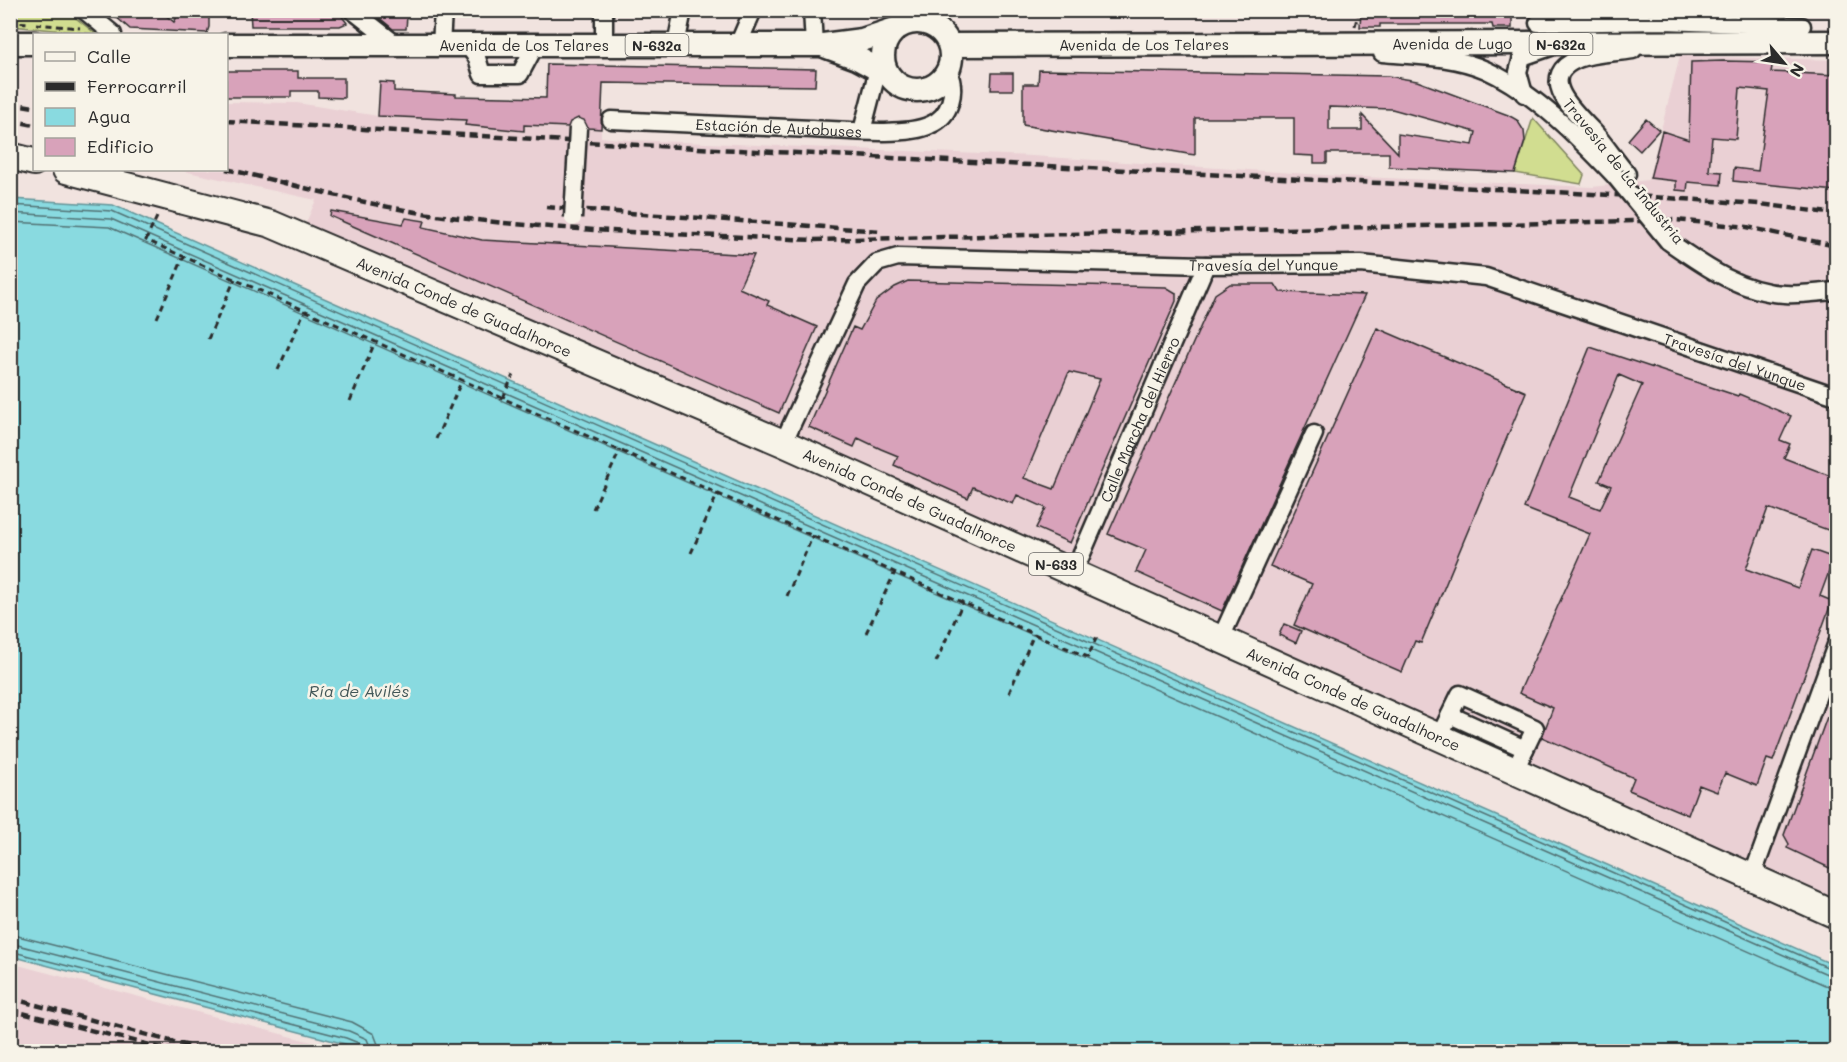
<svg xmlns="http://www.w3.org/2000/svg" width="1847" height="1062" font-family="Mali,sans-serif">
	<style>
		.built { fill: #ead0d4 }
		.green { fill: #d1dd90; stroke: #7e845e; stroke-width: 1.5 }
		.water { fill: #89dae0; stroke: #639498; stroke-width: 1.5 }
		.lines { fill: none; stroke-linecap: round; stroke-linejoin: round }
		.shore { stroke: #517173; stroke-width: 1.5 }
		.building { fill: #d8a2ba; stroke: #2b2b2b; stroke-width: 1.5; fill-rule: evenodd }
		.minor-casing { stroke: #2b2b2b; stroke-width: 21 }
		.major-casing { stroke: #2b2b2b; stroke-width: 27 }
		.highway-casing { stroke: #2b2b2b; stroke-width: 30 }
		.path { stroke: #2b2b2b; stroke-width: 3; stroke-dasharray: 6 4.5; stroke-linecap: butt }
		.minor { stroke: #f7f3e8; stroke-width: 16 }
		.major { stroke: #f7f3e8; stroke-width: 22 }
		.highway { stroke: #f7f3e8; stroke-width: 26 }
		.rail { stroke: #2b2b2b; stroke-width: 4.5; stroke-dasharray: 9 4.5; stroke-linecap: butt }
		.minor-bridge-casing { stroke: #2b2b2b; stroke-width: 21; stroke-linecap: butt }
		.minor-bridge { stroke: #f7f3e8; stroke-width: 16 }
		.labels { text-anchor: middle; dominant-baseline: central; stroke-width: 5; stroke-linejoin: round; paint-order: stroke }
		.shield { fill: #f7f3e8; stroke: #686764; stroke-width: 1.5 }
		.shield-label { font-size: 14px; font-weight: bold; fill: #2b2b2b }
		.street-label { font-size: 15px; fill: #2b2b2b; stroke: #f7f3e8 }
		.water-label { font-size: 16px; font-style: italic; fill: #425758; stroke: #f7f3e8 }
	</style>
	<rect width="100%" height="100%" fill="#f1e3df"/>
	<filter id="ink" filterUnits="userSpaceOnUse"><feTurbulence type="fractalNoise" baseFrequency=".0167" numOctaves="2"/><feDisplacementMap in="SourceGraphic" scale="12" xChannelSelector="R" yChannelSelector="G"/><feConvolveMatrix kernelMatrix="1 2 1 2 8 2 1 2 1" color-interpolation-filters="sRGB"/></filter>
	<g filter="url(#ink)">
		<path class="built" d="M1680,56L1836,60V920L297,243L316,200L179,170H226L227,102L297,103L378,116L466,120L465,125L489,126L490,129L524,131V125L601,129V137L630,140L1032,156L1339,176L1593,187L1648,180Z
			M10,963L342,1050L345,1051H11Z"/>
		<path class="green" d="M10,11H67L96,34L11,26Z
			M1533,118L1584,175L1581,184L1515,173Z"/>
		<path class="water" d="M11,199L113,205L1836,966V1051H364L345,1044L11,956Z"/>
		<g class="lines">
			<path class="shore" d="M10,205L112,211L1836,971
				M10,213L111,219L1836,978
				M10,222L109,227L1825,985L1836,987
				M10,934L352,1022L374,1034L381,1052
				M10,943L349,1031L367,1039L372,1052
				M10,951L346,1038L361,1044L364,1052"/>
		</g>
		<path class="building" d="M108,10H159L174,22L181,10H209V27L207,33L130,29Z
			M250,10H337L347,23L340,26H251Z
			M380,10H401L407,16L406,29H393L376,15Z
			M1361,10H1512V28H1493L1492,24H1380V27H1360Z
			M1723,61L1773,62L1771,72L1836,75V191L1733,181L1734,168L1758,171L1769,91L1740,88L1736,139L1712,137L1709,171L1722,172L1721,185L1688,182L1687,191L1676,190V181L1650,178L1662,131L1689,140L1691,62Z
			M547,64L816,69L815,86L603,83L601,129L588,128L584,120L578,118L570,122L568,127L524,125V131L465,125L466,120L378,116L380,82L394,83V91L456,94V96L546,98Z
			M1039,70L1388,76L1417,81L1508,115L1517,120L1524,131L1525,141L1515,173L1389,167V153H1327V163H1314V156L1294,155V118H1195V155L1188,154L1023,125V84H1038ZM1329,107L1392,109L1476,132L1473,145L1398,134V153L1362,115V130H1329Z
			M226,71H298V78H344V98L318,97V91H291V97H226Z
			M992,73H1013V90H991Z
			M1646,119L1659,130L1640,151L1628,140Z
			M331,211L403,224L406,218L425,221L423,227L482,240L754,255L739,288L769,301L767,305L817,327L779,413L330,216Z
			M908,281L1166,287L1176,293V301L1070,543L1036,528L1046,508L1017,495L1013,504L973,487L968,498L894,465L898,456L881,449L858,438L854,447L809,427L853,327L860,330L876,301L895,287ZM1069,372L1100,379L1054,489L1024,478Z
			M1230,284H1275L1280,292L1365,295L1222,611L1136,572L1146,550L1108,534L1215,294Z
			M1377,328L1526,392L1421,643L1415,641L1402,672L1294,625L1312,584L1270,566Z
			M1590,347L1738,396L1739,394L1791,416L1780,440L1790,444L1784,458L1836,478V533L1768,508L1746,569L1798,588L1812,550L1834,558L1820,596L1832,601L1773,761L1767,759L1757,786L1725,773L1717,792L1699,785L1688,815L1629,790L1634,778L1542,737L1553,708L1519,693L1590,534L1524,508ZM1619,375L1642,385L1599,481L1611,486L1600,509L1569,497Z
			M1284,624L1301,631L1296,643L1279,635Z
			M1827,717L1836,720V871L1787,848L1789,844L1784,835Z"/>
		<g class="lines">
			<defs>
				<g id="minor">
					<path d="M84,10L113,34"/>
					<path d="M352,10L398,46"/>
					<path d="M812,10L814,45"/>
					<path d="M917,21V10"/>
					<path d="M1538,23L1664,21L1802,26"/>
					<path d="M676,45L683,10"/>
					<path d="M738,45L753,10"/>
					<path d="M441,46L443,10"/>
					<path d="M468,46L477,58L482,74H520L535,46"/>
					<path d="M604,46V11"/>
					<path d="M1382,53C1417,56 1454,56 1486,70C1533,91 1581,140 1615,176"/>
					<path d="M1524,94L1518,72L1522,57L1551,47"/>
					<path id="s1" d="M611,120C678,123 745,126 812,129C840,130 906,137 930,125C951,116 957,91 948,71"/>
					<path d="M862,131L883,50"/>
					<path d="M1627,174C1615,160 1605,144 1593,131C1576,113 1534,77 1578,59C1594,53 1616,53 1633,50"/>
					<path d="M1668,241C1704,266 1740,292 1785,294C1802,295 1820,292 1836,291"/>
					<path id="s2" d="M783,443L857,284L877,263L898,257L1206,265L1361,264L1486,277L1836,396"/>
					<path id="s3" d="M1074,572L1206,265"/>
					<path d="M1221,638L1314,434"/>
					<path d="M1450,715L1525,749"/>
					<path d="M1439,737L1460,694L1535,728L1515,770"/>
					<path d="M1752,877L1836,645"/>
				</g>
				<g id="major">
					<circle cx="917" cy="56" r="34"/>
					<path d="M10,43H34"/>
					<path id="s4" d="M226,45H823L862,40L895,29"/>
					<path id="s5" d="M950,45L1836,42"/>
					<path d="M827,47L857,58L887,74"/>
				</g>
				<g id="highway">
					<path d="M10,156L34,162"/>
					<path id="s6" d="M66,170L271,224L783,443L1836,915"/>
				</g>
			</defs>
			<use href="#minor" class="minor-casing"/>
			<use href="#major" class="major-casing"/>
			<use href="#highway" class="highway-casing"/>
			<path class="path" d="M10,22L30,23
				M36,24L80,28
				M1355,26L1359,10
				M157,217L146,240L1034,634L1088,657L1098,634
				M157,318L184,256
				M208,339L235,279
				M278,370L305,310
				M503,398L513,375
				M350,401L375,342
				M436,439L462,380
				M593,509L620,450
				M691,553L718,493
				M787,596L813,535
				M866,633L895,572
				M936,662L963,602
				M1009,693L1034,634"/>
			<use href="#minor" class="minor"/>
			<use href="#major" class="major"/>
			<use href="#highway" class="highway"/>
			<path class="rail" d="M10,103L34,107
				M10,120L34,125
				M226,121L620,144L1651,197L1760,204L1836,214
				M226,169C296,185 365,205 436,215C560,232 687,234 813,240L1676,220L1747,227L1836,246
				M546,207L881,231
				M10,998L211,1052
				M10,1010L178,1052"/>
			<defs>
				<path id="minor-bridge" d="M1615,176L1668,241
					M573,218L578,128"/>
			</defs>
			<use href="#minor-bridge" class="minor-bridge-casing"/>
			<use href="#minor-bridge" class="minor-bridge"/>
		</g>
	</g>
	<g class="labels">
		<g class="shield">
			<rect x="1529.5" y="33" width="63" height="22" rx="4.5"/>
			<rect x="625.5" y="34" width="63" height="22" rx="4.5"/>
			<rect x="1029" y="553" width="54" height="22" rx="4.5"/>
		</g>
		<g class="shield-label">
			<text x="1561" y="44">N-632a</text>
			<text x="657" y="45">N-632a</text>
			<text x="1056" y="564">N-633</text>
		</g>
		<g class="street-label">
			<text stroke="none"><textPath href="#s5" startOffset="194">Avenida de Los Telares</textPath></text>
			<text stroke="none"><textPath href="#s5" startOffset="502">Avenida de Lugo</textPath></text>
			<text stroke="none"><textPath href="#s4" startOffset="298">Avenida de Los Telares</textPath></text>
			<text stroke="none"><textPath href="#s1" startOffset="168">Estación de Autobuses</textPath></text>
			<text transform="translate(1624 171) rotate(51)">Travesía de La Industria</text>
			<text stroke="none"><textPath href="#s2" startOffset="592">Travesía del Yunque</textPath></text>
			<text stroke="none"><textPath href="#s6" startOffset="422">Avenida Conde de Guadalhorce</textPath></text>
			<text stroke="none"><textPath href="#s2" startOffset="1078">Travesía del Yunque</textPath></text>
			<text stroke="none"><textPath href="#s3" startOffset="166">Calle Marcha del Hierro</textPath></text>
			<text stroke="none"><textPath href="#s6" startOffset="908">Avenida Conde de Guadalhorce</textPath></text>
			<text stroke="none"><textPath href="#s6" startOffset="1394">Avenida Conde de Guadalhorce</textPath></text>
		</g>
		<g class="water-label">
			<text x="359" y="690">Ría de Avilés</text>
		</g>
	</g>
	<rect width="1847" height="1062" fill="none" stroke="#f7f3e8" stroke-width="36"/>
	<rect x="18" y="18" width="1811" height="1026" fill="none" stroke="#2b2b2b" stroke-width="2" filter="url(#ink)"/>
	<rect x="33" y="33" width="195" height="138" fill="#f7f3e8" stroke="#a5a39c" stroke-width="1.5"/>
	<rect x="45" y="52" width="30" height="9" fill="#f7f3e8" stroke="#a5a39c" stroke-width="1.5"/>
	<text x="87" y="63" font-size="18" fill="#2b2b2b">Calle</text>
	<rect x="45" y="82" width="30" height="9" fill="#2b2b2b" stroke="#a5a39c" stroke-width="1.5"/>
	<text x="87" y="93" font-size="18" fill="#2b2b2b">Ferrocarril</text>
	<rect x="45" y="108" width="30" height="18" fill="#89dae0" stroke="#a5a39c" stroke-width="1.5"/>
	<text x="87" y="123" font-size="18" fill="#2b2b2b">Agua</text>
	<rect x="45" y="138" width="30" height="18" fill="#d8a2ba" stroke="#a5a39c" stroke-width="1.5"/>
	<text x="87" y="153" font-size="18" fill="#2b2b2b">Edificio</text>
	<g transform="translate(1784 63) rotate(119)" stroke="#f7f3e8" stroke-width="4.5" paint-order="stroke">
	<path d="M0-4.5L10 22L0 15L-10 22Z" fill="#2b2b2b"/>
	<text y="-9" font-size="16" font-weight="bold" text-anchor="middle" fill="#2b2b2b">N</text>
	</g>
</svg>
